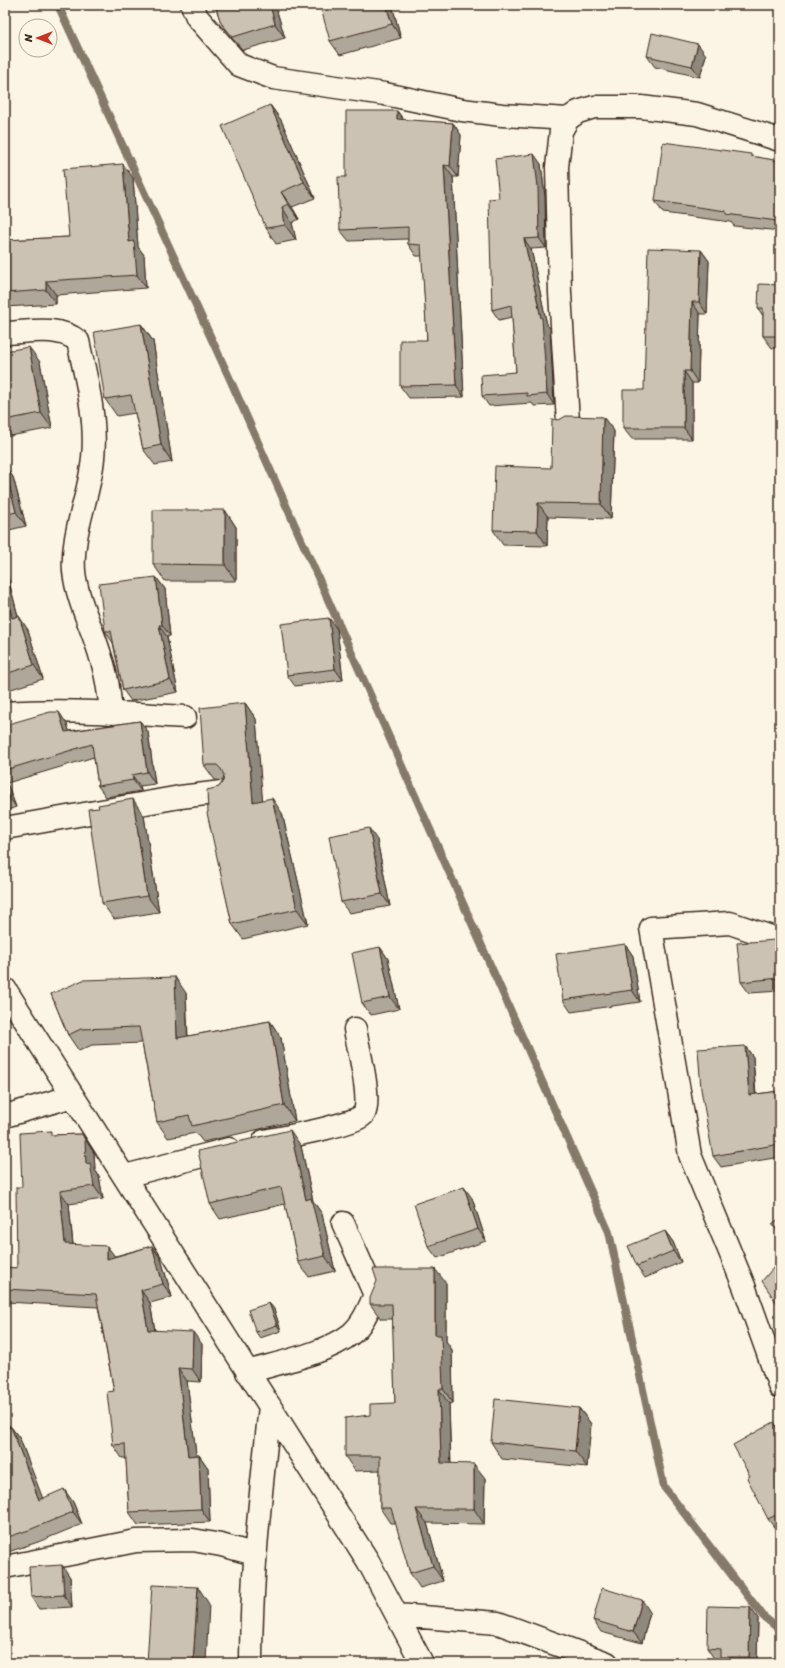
<svg xmlns="http://www.w3.org/2000/svg" width="785" height="1668" font-family="Sriracha,sans-serif">
	<style>
		.lines { fill: none; stroke-linecap: round; stroke-linejoin: round }
		.stream { stroke: #85796b; stroke-width: 8 }
		.minor-casing { stroke: #3b2a1e; stroke-width: 25 }
		.minor { stroke: #fcf5e5; stroke-width: 22 }
		.wall { fill: #afa79a; stroke: #3b2a1e }
		.shaded-wall { fill: #8f887d; stroke: #3b2a1e }
		.building { fill: #ccc2b3; stroke: #3b2a1e }
	</style>
	<rect width="100%" height="100%" fill="#fcf5e5"/>
	<filter id="ink" filterUnits="userSpaceOnUse"><feTurbulence type="fractalNoise" baseFrequency=".025" numOctaves="2"/><feDisplacementMap in="SourceGraphic" scale="8" xChannelSelector="R" yChannelSelector="G"/><feConvolveMatrix kernelMatrix="1 2 1 2 8 2 1 2 1" color-interpolation-filters="sRGB"/></filter>
	<g filter="url(#ink)">
		<g class="lines">
			<path class="stream" d="M58,5L229,377L609,1232L664,1487L764,1617L780,1630"/>
			<defs>
				<path id="minor" d="M192,5L197,17L239,65L273,78L385,94L462,110L502,115L568,119
					M5,333C28,332 59,325 78,341C86,378 97,419 93,458C90,495 71,533 74,571C77,601 93,629 101,658C107,675 109,693 111,711
					M568,422L560,293L557,167L561,131L568,119L578,112L594,107H641L697,114L780,140
					M5,713C65,709 124,713 185,717
					M5,828L180,797L222,792
					M780,940L730,923L651,928L690,1155L744,1286L780,1387
					M5,989L368,1561L422,1663
					M5,1116L73,1096
					M264,1141C279,1138 359,1124 364,1114C372,1098 358,1048 355,1029
					M125,1176L229,1149
					M247,1372C277,1363 326,1354 351,1334C363,1324 369,1308 375,1295L343,1223
					M5,1567L136,1541L193,1540L221,1545L254,1554
					M397,1615L498,1623L607,1663
					M251,1663C251,1577 261,1492 270,1406"/>
			</defs>
			<use href="#minor" class="minor-casing"/>
			<use href="#minor" class="minor"/>
		</g>
		<path class="wall" d="M215,5H275L285,38L243,50L230,36L221,23Z
			M392,5L401,38L340,55L330,41Z
			M706,55L700,77L655,67L647,56Z
			M270,105L281,120L315,198L292,207L299,219L292,223L296,240L276,244L266,228Z
			M397,111L404,120L453,123L461,135L458,177H453L464,397L409,398L400,386L427,340L422,256H416L408,244V239L349,241L340,230L346,177Z
			M753,157L780,161V231L734,226L731,222L663,213L655,201Z
			M541,164L545,197L546,248L531,249L547,325L550,328L554,405L534,406L532,403L489,406L482,396L516,372L512,317L499,320L492,310L499,198Z
			M133,178L138,247L144,255L146,288L56,295V304L5,307V240L69,237Z
			M701,250L709,261L707,314H700L698,383H692V439H632L623,428L644,390Z
			M780,285V348H772L763,336V316L758,308Z
			M141,324L153,341L172,462L155,465L143,449L135,413L117,416L105,399Z
			M5,351L40,362L52,428L5,437Z
			M603,417L614,431L611,519L548,517L547,546L503,545L493,530L551,468L559,420Z
			M5,466L13,477L26,526L5,531Z
			M225,510L236,527V581H165L153,564Z
			M5,566L18,616L28,630L43,679L5,691Z
			M156,577L165,589L170,636L167,637L178,692L131,701L123,690L113,643L105,631Z
			M329,618L337,629L343,680L295,686L287,675Z
			M245,703L256,719L262,800L282,813L308,924L243,939L232,924L208,812L219,787L223,781L215,780L204,765Z
			M140,721L148,732L155,784L140,786L141,791L106,797L98,786L94,757L7,783L16,807L5,811V725L67,724L69,731Z
			M144,816L159,912L114,919L102,903Z
			M377,840L390,906L349,913L341,902Z
			M775,940L780,947V991L749,993L741,982Z
			M625,944L633,956L640,1002L571,1012L563,1000Z
			M380,947L388,959L399,1009L371,1015L362,1003Z
			M186,993L188,1036L270,1021L281,1038L295,1121L203,1142L196,1133L168,1138L157,1122L142,1043L92,1045L79,1051L68,1035L51,994Z
			M745,1046L753,1057L756,1094L780,1091V1157L721,1167L713,1156Z
			M82,1134L94,1153L95,1170L99,1176L103,1199L69,1204L73,1244L115,1256L152,1246L161,1259L172,1297L150,1303L155,1330L202,1344L201,1382L187,1381L196,1455H199L208,1468L210,1522L138,1525L129,1512L126,1458H122L113,1445L114,1391L98,1307L5,1302V1267L17,1268L22,1187L54,1135Z
			M301,1146L313,1201L322,1214L335,1271L309,1277L298,1262L285,1204L220,1219L210,1204Z
			M472,1198L486,1241L437,1258L428,1246Z
			M665,1231L673,1242L681,1262L645,1278L637,1266Z
			M446,1283V1341L452,1350L453,1403L449,1404L451,1464L485,1478L484,1524L427,1523L443,1581L420,1588L410,1573L396,1523H390L380,1508V1470L355,1471L345,1456L395,1403L393,1319H381L370,1304Z
			M269,1303L274,1309L281,1331L260,1338L256,1332Z
			M579,1408L591,1424L587,1467L502,1459L491,1442Z
			M5,1420L10,1427H11L20,1439L42,1498L73,1502L82,1524L38,1542L5,1553Z
			M780,1430V1529L777,1531L768,1519Z
			M70,1577L72,1607L39,1609L31,1597Z
			M650,1612L642,1643L601,1632L593,1620Z
			M758,1618L757,1663H725L723,1660H715L707,1648Z"/>
		<path class="shaded-wall" d="M270,5H275L285,38L275,24Z
			M386,5H392L401,38L392,24Z
			M698,44L706,55L700,77L692,66Z
			M270,105L281,120L315,198L304,182Z
			M397,111L405,122L397,119Z
			M453,123L461,135L458,177L450,166Z
			M534,154L541,164L545,197L546,248L539,238Z
			M123,164L133,178L138,247L144,255L146,288L137,275L129,242Z
			M444,165L453,177L464,397L456,385Z
			M281,192L292,207L299,219L288,204Z
			M282,207L292,223L296,240L285,225Z
			M524,239L531,249L547,325L550,328L554,405L547,394L541,318Z
			M701,250L709,261L707,314L699,302Z
			M46,281L56,295V304L46,290Z
			M692,302L700,314L698,383L690,371Z
			M141,324L153,341L172,462L161,445Z
			M29,347L40,362L52,428L41,413Z
			M684,371L692,383V439L684,428Z
			M603,417L614,431L611,519L601,504Z
			M5,466L13,477L26,526L16,512L5,469Z
			M538,503L548,517L547,546L537,531Z
			M225,510L236,527V581L225,565Z
			M5,566L22,632L12,618L5,590Z
			M156,577L165,589L170,636L162,625Z
			M19,616L28,630L43,679L34,665Z
			M329,618L337,629L343,680L335,669Z
			M159,625L167,637L178,692L170,680Z
			M245,703L256,719L264,817L253,802Z
			M59,712L67,724L73,743L65,732Z
			M140,721L148,732L155,784L147,772Z
			M132,775L140,786L141,791L133,780Z
			M5,780L7,783L16,807L8,796L5,788Z
			M272,798L282,813L308,924L297,909Z
			M133,799L144,816L159,912L147,896Z
			M369,828L377,840L390,906L382,894Z
			M775,940L780,947V980L779,978Z
			M625,944L633,956L640,1002L632,990Z
			M380,947L388,959L399,1009L390,997Z
			M175,977L186,993L188,1054L177,1038Z
			M270,1021L281,1038L295,1121L284,1105Z
			M745,1046L753,1057L756,1107L749,1095Z
			M290,1130L301,1146L313,1201L322,1214L335,1271L325,1256L306,1200Z
			M82,1134L94,1153L95,1170L99,1176L103,1199L94,1186L86,1164Z
			M464,1187L472,1198L486,1241L478,1229Z
			M60,1191L69,1204L74,1257L65,1244Z
			M665,1231L673,1242L681,1262L673,1251Z
			M107,1246L117,1259H107Z
			M152,1246L161,1259L172,1297L163,1284Z
			M435,1269L446,1283V1341L452,1350L453,1403L443,1389L435,1335Z
			M141,1290L150,1303L157,1343L148,1330Z
			M269,1303L274,1309L281,1331L277,1325Z
			M193,1332L202,1344L201,1382L192,1369Z
			M178,1368L187,1381L198,1469L188,1456Z
			M439,1389L449,1404L451,1478L441,1463Z
			M579,1408L591,1424L587,1467L575,1451Z
			M5,1420L13,1431L8,1428Z
			M11,1427L20,1439L48,1512L39,1500Z
			M199,1455L208,1468L210,1522L201,1509Z
			M474,1464L485,1478L484,1524L474,1509Z
			M64,1489L73,1502L82,1524L73,1512Z
			M416,1509L427,1523L443,1581L433,1566Z
			M62,1565L70,1577L72,1607L64,1595Z
			M198,1587L209,1604L206,1663H193Z
			M642,1600L650,1612L642,1643L633,1632Z
			M750,1607L758,1618L757,1663H753L749,1657Z"/>
		<path class="building" d="M215,5H270L275,24L233,37L221,23Z
			M320,5H386L392,24L330,41Z
			M652,33L698,44L692,66L647,56Z
			M270,105L304,182L281,192L288,204L282,207L285,225L266,228L222,126Z
			M346,111H397V119L453,123L450,166L444,165L456,385L400,386V340H427L421,245L408,244V227L340,230L338,177H346Z
			M663,142L751,154V156L780,161V227H777V221L726,214V211L655,201Z
			M534,154L538,187L539,238L524,239L541,318H542L547,394L527,396V393L482,396L481,375L516,372L511,305L492,310L489,199L499,198L495,159Z
			M123,164L129,242L134,241L137,275L46,281V290L5,293V240L69,237L63,169Z
			M648,248L701,250L699,302H692L690,371H684V428H623V390H644Z
			M759,284L780,285V336H763V308H758Z
			M141,324L161,445L143,449L131,395L105,399L94,332Z
			M29,347L41,413L5,420V351Z
			M566,416L603,417L601,504L538,503L537,531L493,530L495,466L551,468L552,419L559,420Z
			M5,469L16,512L5,515Z
			M153,510H225V565L153,564Z
			M156,577L162,625H159L170,680L123,690L111,631H105L99,584Z
			M5,590L12,618L19,616L34,665L5,674Z
			M329,618L335,669L287,675L281,624Z
			M245,703L253,802L272,798L297,909L232,924L207,813L208,812L207,790L219,787L223,781L224,775L221,769L217,765H204L200,708Z
			M50,712H59L65,732L140,721L147,772L132,775L133,780L98,786L92,744L5,770V725Z
			M5,788L8,796L5,797Z
			M133,799L147,896L102,903L88,809L99,808L98,805Z
			M369,828L382,894L341,902L329,836Z
			M775,940L779,978L741,982L737,943Z
			M625,944L632,990L563,1000L556,954Z
			M380,947L390,997L362,1003L352,953Z
			M175,977L177,1038L270,1021L284,1105L192,1126L189,1115L157,1122L139,1027L81,1029L68,1035L51,994L83,980Z
			M745,1046L749,1095L780,1091V1144L713,1156L701,1089L698,1049Z
			M290,1130L306,1200L311,1198L325,1256L298,1262L281,1187L210,1204L198,1151Z
			M51,1131V1135L82,1134L85,1140L86,1164L90,1163L94,1186L60,1191L65,1244L107,1246V1259L152,1246L163,1284L141,1290L148,1330L193,1332L192,1369L178,1368L188,1456L199,1455L201,1509L129,1512L125,1444L113,1445L107,1392L114,1391L96,1294L5,1289V1267L17,1268L16,1187H22L20,1133Z
			M464,1187L478,1229L428,1246L414,1204Z
			M780,1218V1234L772,1224Z
			M665,1231L673,1251L637,1266L628,1246Z
			M780,1260V1308L762,1281Z
			M373,1269H435V1335H441L443,1389H439L441,1463L474,1464V1509H416L433,1566L410,1573L391,1508H380V1456H345V1418L370,1415V1404L395,1403L392,1304H370V1298L377,1281Z
			M269,1303L277,1325L256,1332L248,1310Z
			M495,1399L579,1408L575,1451L491,1442Z
			M5,1421L8,1428L11,1427L39,1500L64,1489L73,1512L29,1530L5,1538Z
			M774,1422L780,1433V1513L768,1519L747,1478L750,1476L733,1445Z
			M62,1565L64,1595L31,1597L29,1567Z
			M152,1585L198,1587L193,1663H147Z
			M602,1588L642,1600L633,1632L593,1620Z
			M708,1606L750,1607L749,1657H720V1649L707,1648Z"/>
	</g>
	<rect width="785" height="1668" fill="none" stroke="#fcf5e5" stroke-width="20"/>
	<rect x="10" y="10" width="765" height="1648" fill="none" stroke="#3b2a1e" stroke-width="1.5" filter="url(#ink)"/>
	<g transform="translate(38 38) rotate(270)"><circle r="19" fill="#fcf5e5" stroke="#afa495"/>
	<path d="M0-3L7 15L0 10L-7 15Z" fill="#c8321e"/>
	<text y="-6" font-size="11" font-weight="bold" text-anchor="middle" fill="#3b2a1e">N</text>
	</g>
</svg>
